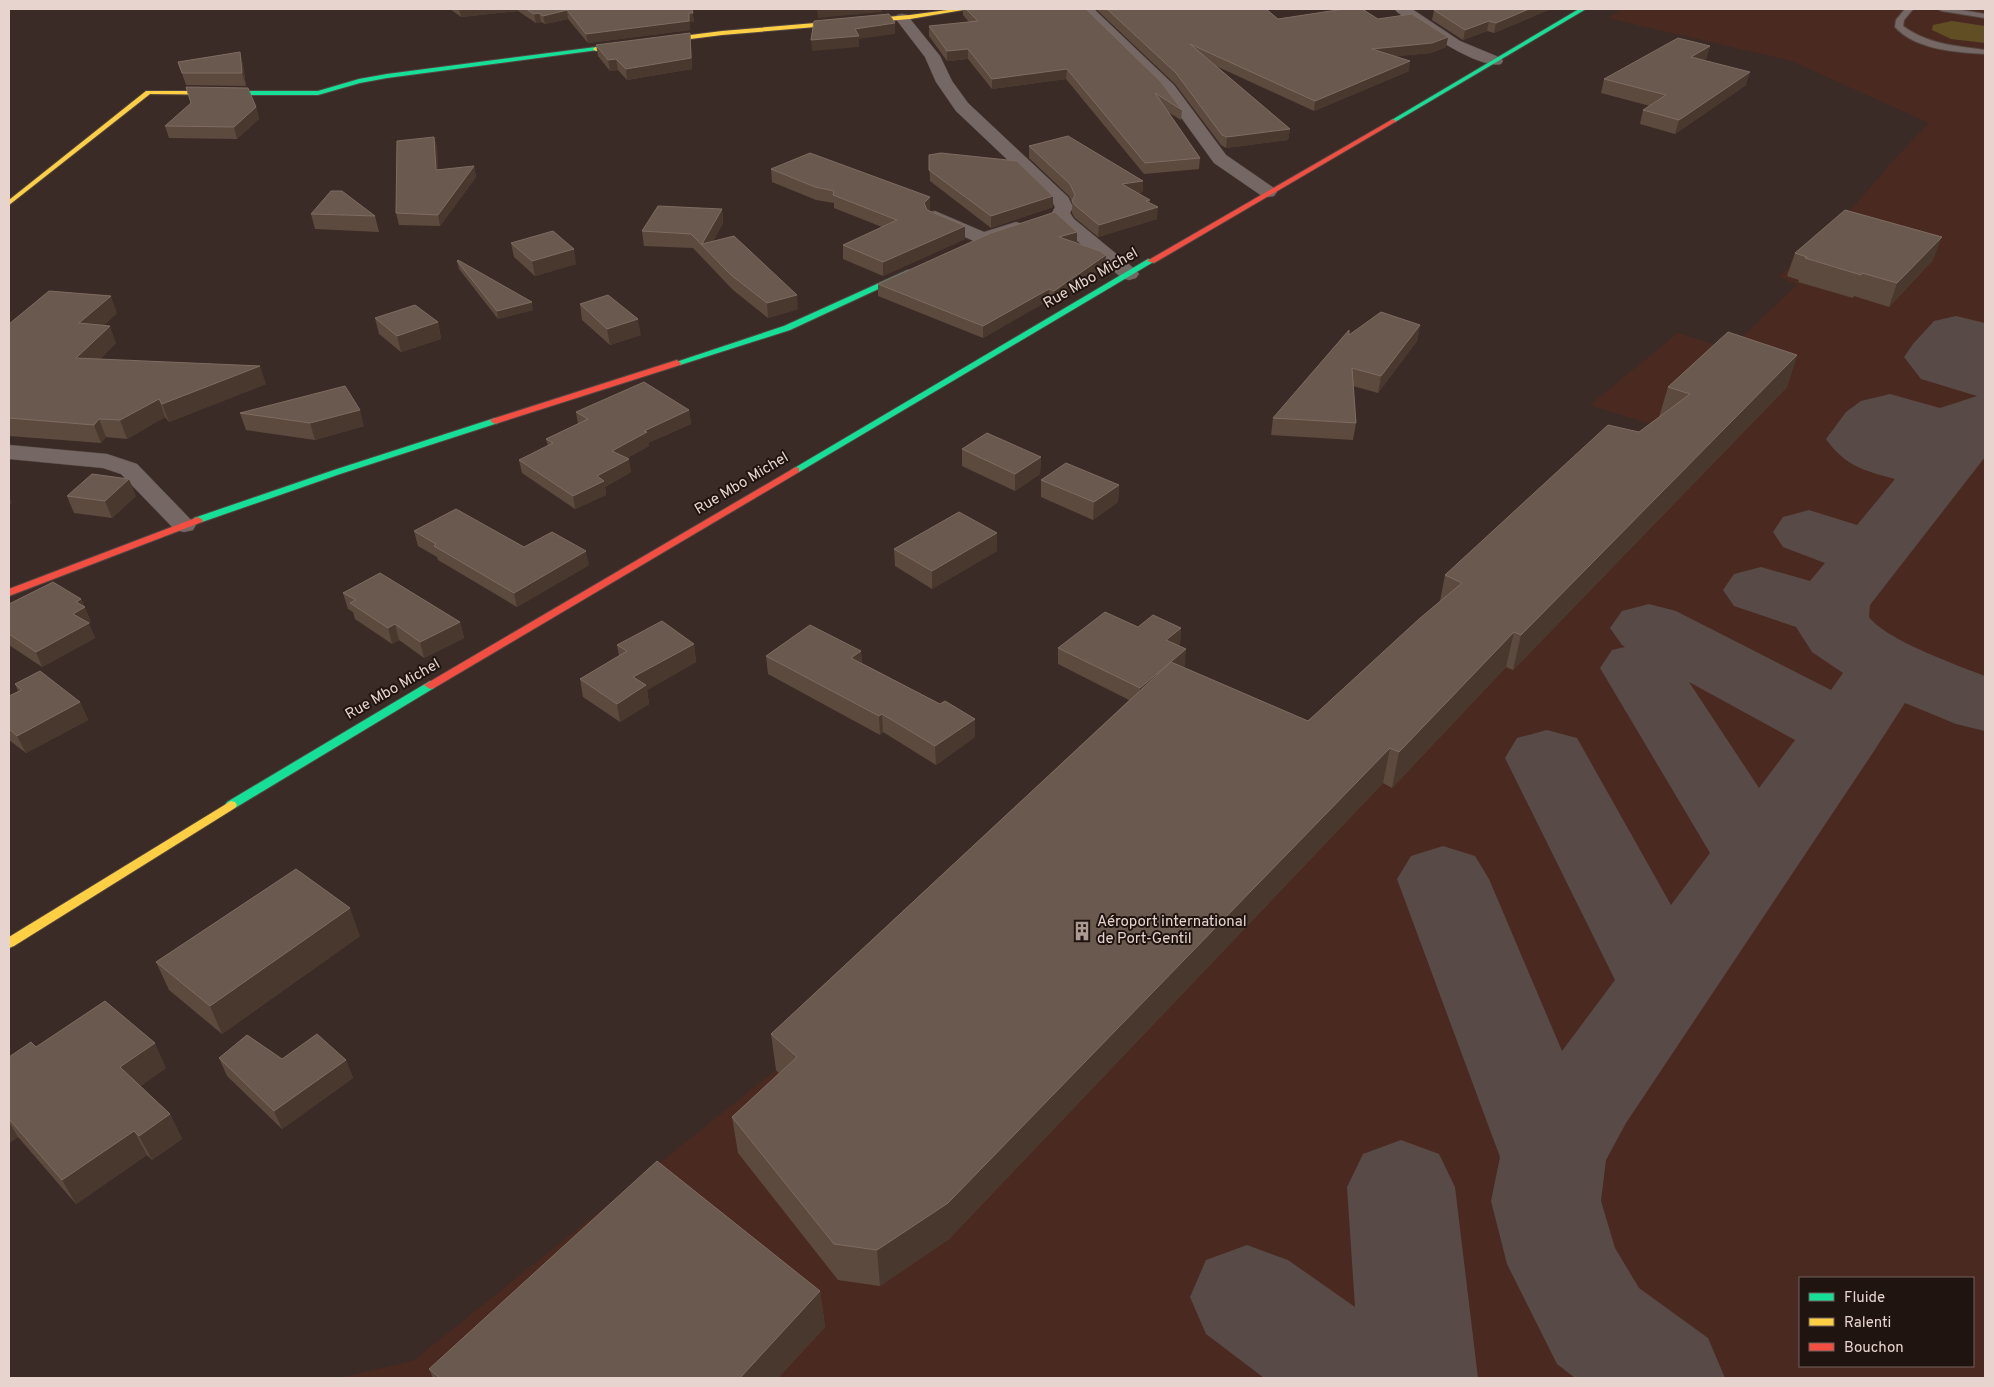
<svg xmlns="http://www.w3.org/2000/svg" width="1994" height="1387" font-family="Overpass,sans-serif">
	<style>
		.built { fill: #4a2a20; fill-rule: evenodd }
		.green { fill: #614e25 }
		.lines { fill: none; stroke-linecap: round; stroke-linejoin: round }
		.taxiway { fill: #584a46; fill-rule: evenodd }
		.lane-casing { stroke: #544742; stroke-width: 2 }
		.street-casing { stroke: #544742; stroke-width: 1 }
		.fast-casing { stroke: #544742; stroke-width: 2 }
		.slow-casing { stroke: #544742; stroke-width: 2 }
		.jam-casing { stroke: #544742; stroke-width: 2 }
		.lane { fill: #756864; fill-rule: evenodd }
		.street { fill: #756864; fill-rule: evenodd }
		.fast { fill: #16e098; fill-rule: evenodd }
		.slow { fill: #ffcf43; fill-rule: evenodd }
		.jam { fill: #f24e42; fill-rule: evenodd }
		.wall { fill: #5c4a3f }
		.shaded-wall { fill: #48382e }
		.building { fill: #6a594e; stroke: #7e6c62 }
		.labels { text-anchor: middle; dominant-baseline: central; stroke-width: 4; stroke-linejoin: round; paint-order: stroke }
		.street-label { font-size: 15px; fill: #e7d4ce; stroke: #201410 }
		.poi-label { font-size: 15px; fill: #e7d4ce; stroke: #201410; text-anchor: start }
	</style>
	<rect width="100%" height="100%" fill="#3b2b26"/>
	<path class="built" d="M1623,9H1985V1378H339L413,1361L776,1070L1141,722L1306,758L1667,429L1590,405L1678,333L1729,349L1797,285L1779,276L1832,232L1892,162L1929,123L1792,61L1608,18ZM1800,1278H1973V1366H1800Z"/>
	<path class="green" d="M1952,21L1985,26V43L1951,39L1932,30L1933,25Z"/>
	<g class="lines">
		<path class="taxiway" d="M1956,316L1985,323V457L1870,605L1869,617C1886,640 1957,665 1985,676V731L1956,724L1905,703L1874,751L1626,1123L1606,1160L1601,1201L1615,1248L1639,1288L1708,1338L1725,1378H1575L1557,1364L1507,1264L1491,1201L1500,1157L1397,879L1411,856L1443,846L1475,856L1489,879L1562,1051L1615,980L1505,758L1517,738L1547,730L1577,738L1671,905L1710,853L1600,668L1612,650L1625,647L1622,645L1610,628L1622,611L1649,604L1676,611L1831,690L1843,673L1812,652L1796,627L1734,606L1723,590L1734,574L1761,567L1810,581L1825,563L1783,547L1773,532L1783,517L1809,510L1857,525L1895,479C1865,471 1845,466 1826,439L1846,412L1861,401L1890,394L1940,408L1977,396L1921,379L1904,357L1913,344L1934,321ZM1689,682L1795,740L1759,788Z
			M1401,1140L1439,1154L1455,1187L1478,1378H1264L1206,1334L1190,1297L1206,1260L1247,1245L1288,1260L1355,1307L1347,1187L1363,1154Z"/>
		<defs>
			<path id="lane" d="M1905,9H1913L1904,20L1903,26C1927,44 1956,46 1985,50V54C1956,52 1916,50 1895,27L1896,20Z
				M1938,9H1955L1985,14V18L1942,11Z"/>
			<path id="street" d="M1079,9H1094L1174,85L1226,155L1274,188L1277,192L1274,196L1268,197L1262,196L1214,163L1162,91Z
				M1395,9H1412L1460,41L1501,58L1503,61L1501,64C1478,70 1417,26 1397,12Z
				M902,14L907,15L940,56L952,81L968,103L1068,197L1073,207L1070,213L1074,219L1136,270L1139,274L1136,278L1129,280L1122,278L1059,226L1052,213L1055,207L1053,203L956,111L936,82L925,57L895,18L897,15Z
				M935,211L984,232L1016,222L1023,224L1025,228L1023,232L983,245L928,221L926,217L928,213Z
				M9,445L107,454L137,464L196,525L193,530L184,532L175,530L121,474L103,468L9,459Z"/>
			<path id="fast" d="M1579,9H1586L1395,122L1390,121Z
				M596,47L598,48V50L387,78L360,83L318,95H238L235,93L238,91H318L359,79L387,74Z
				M1148,259L1155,261L799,472H793L791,470Z
				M908,270L915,272L790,330L680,365H674L673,363L784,326Z
				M495,418L500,421L498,423L340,474L202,522H194L193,520L194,518L334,470Z
				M430,681L436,685L434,688L235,808H227L225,805L227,802Z"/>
			<path id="slow" d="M955,9H969L910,19L722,35L596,51L593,49L596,47L722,31L910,15Z
				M146,91H238L241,93L238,95L150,94L9,205V200Z
				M231,801L235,802L237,805L235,808L14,946L9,948V937Z"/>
			<path id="jam" d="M1393,119L1396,121L1395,122L1154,263L1147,261Z
				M677,360L681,363L680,365L498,423L495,424L490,421L492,419Z
				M796,467L799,468V472L434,688L430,689L424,685Z
				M198,517L203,520L202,522L9,596V589Z"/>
		</defs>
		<use href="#lane" class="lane-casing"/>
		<use href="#street" class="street-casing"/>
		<use href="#fast" class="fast-casing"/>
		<use href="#slow" class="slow-casing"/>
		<use href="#jam" class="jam-casing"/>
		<use href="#lane" class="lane"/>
		<use href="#street" class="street"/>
		<use href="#fast" class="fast"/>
		<use href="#slow" class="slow"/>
		<use href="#jam" class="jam"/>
	</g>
	<path class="wall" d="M450,9H692L694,22H690V30L588,43L568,19L545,24L541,22L536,23L518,11L461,17Z
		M963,9H1086L1182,110L1181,120L1168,112L1200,158L1199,169L1144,174L1066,79L992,89L968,59L947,61L929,36V26L969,22L963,15Z
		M1096,9H1266L1278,19H1378L1448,37L1446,47L1431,53L1396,56L1409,71L1314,111L1216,66L1290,129L1288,140L1226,148L1221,145L1175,84Z
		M1436,9H1551L1494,33L1487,31L1463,40L1432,20L1434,10H1437Z
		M691,44L692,69L627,80L618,70L610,71L598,56L596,45Z
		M1710,46L1706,59L1704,60L1746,85L1675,134L1640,124L1643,110L1650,106L1601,93L1604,79Z
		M240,52L243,65L246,86L186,85L178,62Z
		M256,107L259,119L237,139L169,138L165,126Z
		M434,137L437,148L438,170L474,166L476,177L440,226L399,225L396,213Z
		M1029,146L1143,181V192L1138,193L1149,203L1157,219L1098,237L1075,218L1072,213V202L1069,196L1029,158Z
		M929,155L1053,207L991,228L930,181Z
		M771,169L930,197V211L965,226V239L883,276L843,259V245L882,227L834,208V203L816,200L772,182Z
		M722,209L723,223L713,241L798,309L768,318L733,290L693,248L644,246L642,231Z
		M311,214L375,216L379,232L315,229Z
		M511,243L576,264L535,276L514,257Z
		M1077,243L1106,255L1105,266L1054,302L1049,300L983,338L878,296V284Z
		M1795,253L1933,260L1889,307L1854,296L1853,298L1798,282L1799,280L1787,276Z
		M457,261L533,310L498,319L459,269Z
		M580,304L641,335L610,345L582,320Z
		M117,313L104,325L116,343L100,359L266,384L169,422L165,417L127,439L106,437L101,443L9,436V324Z
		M375,318L438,322L441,339L401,352L379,334Z
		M1420,325L1417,341L1378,393L1353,386L1356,423L1353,440L1271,435L1273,418L1349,335Z
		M1797,355L1787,387L1513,670L1506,667L1392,788L1383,783L949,1239L880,1286L838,1280L738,1153L732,1117L779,1073L776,1070L771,1034L1129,700L1058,664V648L1138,627L1181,628L1180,644L1178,645L1185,666L1183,667L1308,721L1440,601L1445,575L1659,417L1668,387Z
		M689,410L691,424L648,443L649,446L627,458L631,472L605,487L606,495L575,509L522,473L519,460L548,446L546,439L578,424L576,412Z
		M240,413L364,426L315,440L246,430Z
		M962,449L1041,457L1040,474L1015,491L962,466Z
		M1041,480L1119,485L1118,502L1093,520L1041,497Z
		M67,496H136L112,518L74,513Z
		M414,531L524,547L589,565L517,607L438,560L437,557L418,546Z
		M894,549L997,551L932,589L895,566Z
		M343,593L460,622L464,638L424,658L399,640L392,644L355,619L353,612L348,609Z
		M81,599L91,622L89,624L95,638L42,667L9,645V604Z
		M694,644L696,662L647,690L649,704L620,722L583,697L580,679L619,656L617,645Z
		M861,651L862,663L940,704L975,719V737L936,765L883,732L880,735L768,674L766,656Z
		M15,684L80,702L88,720L26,753L9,740V696L18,691Z
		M360,936L222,1034L169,990L156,962Z
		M36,1047L166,1068L140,1086L170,1114L182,1139L152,1160L147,1155L76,1204L18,1137L9,1143V1057Z
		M219,1058L346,1060L353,1078L282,1129L227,1076Z
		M820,1291L825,1327L778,1378H433L429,1369Z"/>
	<path class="shaded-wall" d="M459,9H518V11L461,17Z
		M817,9H881L882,12L818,18Z
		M1529,9H1551L1494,33L1496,23Z
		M567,10L568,19L545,24L543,16Z
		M539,13L541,22L536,23L534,14Z
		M689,13H693L694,22H690V30L588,43L586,34Z
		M1489,21L1487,31L1463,40L1465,30Z
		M895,23V34L859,39V47L812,51L811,40L855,29Z
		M690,33L692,69L627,80L626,69Z
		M1448,37L1446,47L1431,53L1371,59L1372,49Z
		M1710,46L1706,59L1688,71L1691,57Z
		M968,49V59L947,61V51Z
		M240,52L243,65L246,86L242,73Z
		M616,59L618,70L610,71L608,60Z
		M1410,61L1409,71L1314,111L1315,101Z
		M1067,69L1066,79L992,89V79Z
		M1750,72L1746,85L1675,134L1679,120Z
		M256,107L259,119L237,139L234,127Z
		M1290,129L1288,140L1226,148L1227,137Z
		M434,137L437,148L439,180L436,170Z
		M474,166L476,177L440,226L438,215Z
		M1143,181V192L1121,195L1122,184Z
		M1053,196V207L991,228V216Z
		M930,197V210L924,216V203Z
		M1150,200L1149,210L1158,207L1157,219L1098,237L1099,225Z
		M722,209L723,223L708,251L702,244Z
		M965,226V239L883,276V262Z
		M1077,232V243L1059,237Z
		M1942,237L1933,260L1889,307L1897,283Z
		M574,249L576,264L535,276L532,261Z
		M1106,255L1105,266L1054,302V291Z
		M1049,289V300L983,338V326Z
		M797,295L798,309L768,318L767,303Z
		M111,296L117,313L86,341L79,323Z
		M532,302L533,310L498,319L497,311Z
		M638,319L641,335L610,345L607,329Z
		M438,322L441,339L401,352L397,336Z
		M1420,325L1417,341L1378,393L1381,376Z
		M110,326L116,343L83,375L76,358Z
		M1797,355L1787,387L1513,670L1521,635Z
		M260,366L266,384L169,422L162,404Z
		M159,399L165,417L127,439L120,420Z
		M360,410L364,426L315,440L310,423Z
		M689,410L691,424L648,443L649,446L615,464L612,451L644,431Z
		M99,419L106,437L101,443L94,425Z
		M1041,457L1040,474L1015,491V474Z
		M629,459L631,472L605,487L606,495L575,509L573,496L597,476Z
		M129,479L136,496L112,518L105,501Z
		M1119,485L1118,502L1093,520L1094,502Z
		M9,497L12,503L9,505Z
		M997,533V551L932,589V571Z
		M586,551L589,565L517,607L514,593Z
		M81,599L91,622L89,624L95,638L42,667L36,652L73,614L76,602Z
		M460,622L464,638L424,658L420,642Z
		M395,624L399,640L392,644L388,628Z
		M1181,628L1180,644L1165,656L1166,640Z
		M1514,632L1506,667L1392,788L1399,752Z
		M694,644L696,662L647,690L649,704L620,722L617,704L633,677Z
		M1186,649L1185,666L1139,705L1140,688Z
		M861,651L862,669L851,658Z
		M80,702L88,720L26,753L17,736Z
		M882,714L883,732L880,735L879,716Z
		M975,719V737L936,765L935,746Z
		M1390,748L1383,783L949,1239L880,1286L877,1250Z
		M350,908L360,936L222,1034L210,1006Z
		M155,1043L166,1068L133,1092L120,1067Z
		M346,1060L353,1078L282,1129L274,1111Z
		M170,1114L182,1139L152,1160L139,1136Z
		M9,1122L18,1137L9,1143Z
		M134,1131L147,1155L76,1204L62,1180Z
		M820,1291L825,1327L778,1378H740Z"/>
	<path class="building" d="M526,9H692L693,13H689V21L586,34L567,10L543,16L539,13L534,14Z
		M966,9H1086L1161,82L1182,110L1155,93L1200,158L1145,163L1067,69L992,79L968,49L947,51L929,26L978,21Z
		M1107,9H1266L1278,19L1344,9H1362L1378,19L1412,14L1448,37L1432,43L1372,49L1410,61L1315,101L1190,44L1290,129L1227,137L1222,135L1176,73Z
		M1443,9H1529L1496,23L1489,21L1465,30L1434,10Z
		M889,14L895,23L855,29L859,36L811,40L814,21Z
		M690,33L691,58L626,69L616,59L608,60L596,45Z
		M1678,38L1710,46L1691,57L1750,72L1679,120L1643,110L1666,95L1604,79Z
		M240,52L242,73H182L178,62Z
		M186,87L248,88L256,107L234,127L165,126L191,103Z
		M1068,136L1143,181L1122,184L1150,200L1146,201L1158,207L1099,225L1076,206L1072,201L1075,195L1070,184L1029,146Z
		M434,137L436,170L474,166L438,215L396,213L397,141Z
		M810,153L930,197L924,203L927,210L965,226L883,262L843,245L897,220L833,195L834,191L815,187L771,169Z
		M941,153L1017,161L1053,196L991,216L929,170V155Z
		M331,191H342L375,216L311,214Z
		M658,206L722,209L702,244L734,236L797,295L767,303L731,275L691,234L642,231Z
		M1845,210L1942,237L1897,283L1862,273L1861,275L1805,258L1807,257L1795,253Z
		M1055,212L1077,232L1059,237L1100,251L1106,255L1054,291L1049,289L983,326L878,284L991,233Z
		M553,231L574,249L532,261L511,243Z
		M458,260L532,302L497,311L457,261Z
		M49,291L111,296L79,323L110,326L76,358L260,366L162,404L159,399L120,420L99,419L94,425L9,418V324Z
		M608,295L638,319L607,329L580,304Z
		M415,305L438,322L397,336L375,318Z
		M1381,312L1420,325L1381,376L1352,368L1356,423L1273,418L1349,330V335Z
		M1728,332L1797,355L1521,635L1514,632L1399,752L1390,748L948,1203L877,1250L834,1244L732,1117L797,1057L771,1034L1171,662L1308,721L1419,619L1462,583L1445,575L1608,425L1639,432L1690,394L1668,387Z
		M644,382L689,410L644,431L647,432L612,451L629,459L597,476L604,481L573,496L519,460L553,443L546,439L588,419L576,412Z
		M345,386L360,410L310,423L240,413Z
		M987,433L1041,457L1015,474L962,449Z
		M1066,463L1119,485L1094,502L1041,480Z
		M92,474L129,479L105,501L67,496Z
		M456,509L524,547L552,532L586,551L514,593L434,546L436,544L414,531Z
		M959,512L997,533L932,571L894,549Z
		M380,573L460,622L420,642L395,624L388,628L350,603L356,600L343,593Z
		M53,582L81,599L76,602L85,607L73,614L89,623L36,652L9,634V604Z
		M1105,612L1138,627L1153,615L1181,628L1166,640L1186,649L1140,688L1058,648Z
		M662,621L694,644L633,677L646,685L617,704L580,679L627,651L617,645Z
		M810,625L861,651L851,658L940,704L945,701L975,719L935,746L882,714L879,716L766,656Z
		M40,671L80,702L17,736L9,729V696L22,690L15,684Z
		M296,869L350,908L210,1006L156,962Z
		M105,1001L155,1043L120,1067L170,1114L139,1136L134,1131L62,1180L9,1119V1057L31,1042L36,1047Z
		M317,1034L346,1060L274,1111L219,1058L247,1035L282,1059Z
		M657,1161L820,1291L740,1378H440L429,1369Z"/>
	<defs>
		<symbol id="building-bare" viewBox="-9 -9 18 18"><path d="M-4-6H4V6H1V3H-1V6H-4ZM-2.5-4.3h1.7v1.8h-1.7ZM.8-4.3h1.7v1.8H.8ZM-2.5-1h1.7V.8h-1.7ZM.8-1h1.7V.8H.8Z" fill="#ab9993" stroke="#201410" stroke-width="2.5" paint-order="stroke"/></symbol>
	</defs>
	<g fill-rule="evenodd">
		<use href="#building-bare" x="1068" y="917" width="28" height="28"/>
	</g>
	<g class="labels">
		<g class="street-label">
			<text transform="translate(1091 279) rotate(-30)">Rue Mbo Michel</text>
			<text transform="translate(742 484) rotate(-31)">Rue Mbo Michel</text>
			<text transform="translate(393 690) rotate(-30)">Rue Mbo Michel</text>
		</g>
		<g class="poi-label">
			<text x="1097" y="922">Aéroport international<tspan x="1097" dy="17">de Port-Gentil</tspan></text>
		</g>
	</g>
	<rect width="1994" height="1387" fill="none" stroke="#e7d4ce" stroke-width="20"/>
	<rect x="1799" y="1277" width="175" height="90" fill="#201410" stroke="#70615c"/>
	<rect x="1809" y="1293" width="25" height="8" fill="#16e098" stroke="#70615c"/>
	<text x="1844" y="1302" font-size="15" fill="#e7d4ce">Fluide</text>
	<rect x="1809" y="1318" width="25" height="8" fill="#ffcf43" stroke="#70615c"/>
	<text x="1844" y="1327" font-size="15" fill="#e7d4ce">Ralenti</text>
	<rect x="1809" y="1343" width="25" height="8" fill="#f24e42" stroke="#70615c"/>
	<text x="1844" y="1352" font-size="15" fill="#e7d4ce">Bouchon</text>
</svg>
